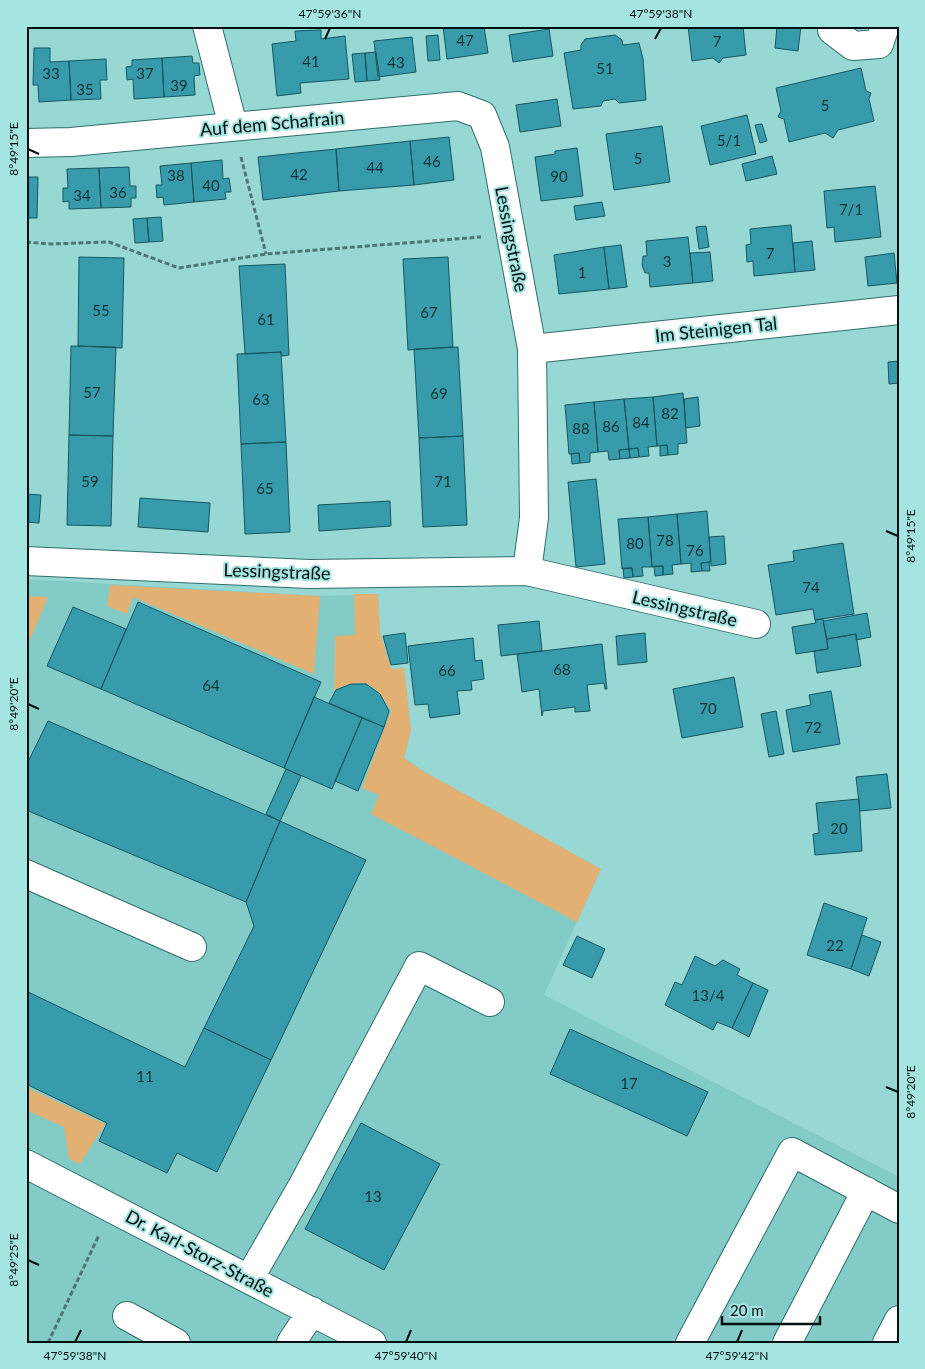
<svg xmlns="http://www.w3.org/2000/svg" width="925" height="1369" font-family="Lato,sans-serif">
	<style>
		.built { fill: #83cbc7 }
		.green { fill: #e2b073 }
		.building { fill: #389bac; stroke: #155660 }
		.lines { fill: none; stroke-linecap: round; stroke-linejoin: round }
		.minor-casing { stroke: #2f6e6b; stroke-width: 30 }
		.path { stroke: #4e7774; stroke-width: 3; stroke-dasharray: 5 2.5; stroke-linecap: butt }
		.minor { stroke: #fff; stroke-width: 28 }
		.ticks { fill: none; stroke: #000f0f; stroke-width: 2 }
		.labels { text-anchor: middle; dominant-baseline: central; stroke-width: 4; stroke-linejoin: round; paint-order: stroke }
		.number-label { font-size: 15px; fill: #0e3236 }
		.street-label { font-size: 18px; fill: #000f0f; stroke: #a5e5e1 }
		.neatline { fill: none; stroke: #000f0f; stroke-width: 2 }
		.ticks-label { font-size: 12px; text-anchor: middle; fill: #000f0f }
	</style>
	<rect width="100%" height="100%" fill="#98d8d4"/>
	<path class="built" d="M26,579L320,596L378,594L380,633L391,669L404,668L411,730L404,758L421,770L601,869L544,995L899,1177V1343H26Z"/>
	<path class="green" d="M110,585L320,596L314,674L133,597L127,614L107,606Z
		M354,594H378L380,633L391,669L404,668L411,730L404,758L421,770L601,869L577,922L371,814L379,795L362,788L391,711C376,683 364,676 334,690L335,636L355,635Z
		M26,596L48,597L26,649Z
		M26,1087L105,1124L80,1164L69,1159L64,1127L26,1110Z"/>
	<path class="building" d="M443,26H484L488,53L447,59Z
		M688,26H743L746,55L723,58L719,63L713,58L692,61Z
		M777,26H801L798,51L775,48Z
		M549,29L553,56L513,62L509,35Z
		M321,30V39L345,36L349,79L300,83L301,93L277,96L272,44L296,41L295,31Z
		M438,35L440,60L428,61L426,36Z
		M615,35L622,40L623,45L639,43L643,59L646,100L619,103L615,99L603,101L601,106L573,109L564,53L581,50V45L585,39Z
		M412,37L416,72L378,77L374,41Z
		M34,48H50V62L69,61L71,100L39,102L38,85H33Z
		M376,52L380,80L367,81L365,53Z
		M365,53L367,81L355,82L352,54Z
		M192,56L193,63H199L200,75L194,76L195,95L164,97L162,58Z
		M162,58L164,97L134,99L133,79L127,80L126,67L132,66V60Z
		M106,59L107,80H100L101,99L71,100L69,61Z
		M861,68L866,91L871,93L869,99L874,121L838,130L833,138L825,133L789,142L784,119L778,117L781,111L776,88Z
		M557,99L561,126L520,132L516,105Z
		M747,115L756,154L710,165L701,126Z
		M762,124L767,141L760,143L755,125Z
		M662,126L670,182L614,190L606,134Z
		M449,137L454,180L414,185L410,141Z
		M410,141L414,185L339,191L336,149Z
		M577,148L583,196L541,201L535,157L555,154V151Z
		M336,149L339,191L263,200L258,157Z
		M772,156L777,174L746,181L742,164Z
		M222,160L223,179L229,178L231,192H225L226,199L194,202L191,163Z
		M191,163L194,202L164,205L163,197L157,198L156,185H162L160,166Z
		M129,167L130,186H136V198H131V207L101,208L99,168Z
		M99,168L101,208L69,209V201L63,202V188H68L67,169Z
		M26,177H38L37,218H26Z
		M875,186L881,237L835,242L834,227L827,228L824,191Z
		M602,202L605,216L576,220L574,206Z
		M161,217L163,241L149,242L147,218Z
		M147,218L149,242L135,243L133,219Z
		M791,225L795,272L754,276L753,261L747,262L746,245L751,244L750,229Z
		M706,226L709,247L699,249L696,227Z
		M688,237L693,283L650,287L649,273H645L642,265L643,256H647L646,241Z
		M812,241L815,270L795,272L793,243Z
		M621,245L627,287L609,289L604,247Z
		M604,247L609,289L559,294L554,255Z
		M710,252L713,281L693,283L690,253Z
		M894,253L897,283L868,286L865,257Z
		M79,257L124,258L122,348L78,346Z
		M448,257L453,347L408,350L403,259Z
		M285,264L289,355L282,356L281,352L245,354L239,266Z
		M71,346L116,347L113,436L69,435Z
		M458,347L463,436L419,438L414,349Z
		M281,352L286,442L241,444L237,354Z
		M899,361V383L889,384L888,362Z
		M683,393L687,443L678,444V454L668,455L667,445L657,446L653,397Z
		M653,397L657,446L648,447L649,456L639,457L638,448L629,449L624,399Z
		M698,397L700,426L686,428L684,399Z
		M624,399L629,449L619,450L620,459L609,460L608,451L598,452L594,402Z
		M594,402L598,452L590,453V462L580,463L579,453L569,454L565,405Z
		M69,435L113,436L111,526L67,525Z
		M463,436L467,525L423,527L419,438Z
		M286,442L290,532L245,534L241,444Z
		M667,445L668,455L660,456V446Z
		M638,448L639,457L630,458L629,449Z
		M629,449L630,458L620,459L619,450Z
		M579,453L580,463L572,464L571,454Z
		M596,479L605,564L576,567L568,482Z
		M27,494L41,495L39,523L26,522Z
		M140,498L210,503L208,532L138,527Z
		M390,501L391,526L319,531L318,505Z
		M707,511L711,562L701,563L702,571L691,572V563L681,564L677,514Z
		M677,514L681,564L672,565L673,574L663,575V566L652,567L648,517Z
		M648,517L652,567H642L643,576L633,577L632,568L622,569L618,519Z
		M724,536L726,564L711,566L709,537Z
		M843,543L854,614L815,620L813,609L776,615L768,565L794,561L793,551Z
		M709,562L710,571H702L701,563Z
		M654,566H663V575L655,576Z
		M623,568H632L633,577L624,578Z
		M138,602L321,682L284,768L101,689Z
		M73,607L126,629L101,689L47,666Z
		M867,613L871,637L856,640V634L827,639L823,621Z
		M823,619L828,649L796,654L792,627L816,623L815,620Z
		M539,621L542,651L501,656L498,625Z
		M405,633L408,663L391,665L383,636Z
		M645,633L647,662L618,665L616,636Z
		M856,634L861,666L817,673L814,651L828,649L827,639Z
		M473,638L475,661L482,660L484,679L471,681L472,690L457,691L460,714L430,718L428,704L415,705L408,646Z
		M602,644L607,689H605L604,683L587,685L590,711L575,712V707L543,711L542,716L539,689L522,692L517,654Z
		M734,677L743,727L682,738L673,689Z
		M351,684H366L380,694L389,711L384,727L329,703L336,690Z
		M831,691L840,744L793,752L786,710L811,705L809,695Z
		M314,697L362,718L332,789L284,768Z
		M776,711L784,754L769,757L761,714Z
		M362,718L384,727L358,791L335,781Z
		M48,721L280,821L246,902L26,810V766Z
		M286,769L301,776L280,821L266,814Z
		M887,774L891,808L860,811L856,777Z
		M859,799L862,851L815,855L813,834L819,833L816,803Z
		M280,821L366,860L271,1060L204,1028L254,926L246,902Z
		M824,903L867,918L851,969L807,955Z
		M862,935L881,942L869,976L851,969Z
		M577,936L605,949L592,978L563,965Z
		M695,956L715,966L723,960L740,969L737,975L753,983L732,1028L717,1022L713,1030L665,1005L675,982L682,985Z
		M753,983L768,990L749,1037L732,1028Z
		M26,991L185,1067L204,1028L271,1060L217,1172L177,1153L167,1173L99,1141L107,1123L26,1084Z
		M570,1029L708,1092L687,1136L550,1074Z
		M361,1123L440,1164L384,1270L305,1229Z"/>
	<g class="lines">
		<defs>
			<path id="minor" d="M207,26L233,126
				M832,26V30L853,46L879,44L885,26
				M26,143L71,142L458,106L482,115L495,147L532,349L534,518L527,571L309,574L26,561
				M532,349L899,310
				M527,571L756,624
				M26,874L192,947
				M26,1164L372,1343
				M249,1279L303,1185L419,966L490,1002
				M127,1316L176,1343
				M291,1343L312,1311
				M690,1343L792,1152L899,1209
				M787,1343L866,1191
				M887,1343L899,1320"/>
		</defs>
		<use href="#minor" class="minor-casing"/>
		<path class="path" d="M241,157L266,254
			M26,242L50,244L109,242L179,268L266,254L481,237
			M48,1343L99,1235"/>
		<use href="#minor" class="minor"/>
	</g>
	<path class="ticks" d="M325,39L330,28M655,39L661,28M28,149L39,154M886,531L898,536M28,704L39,709M886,1087L898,1092M28,1260L39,1265M75,1342L81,1330M406,1342L411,1330M737,1342L742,1330"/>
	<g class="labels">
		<g class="number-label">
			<text x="465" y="40">47</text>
			<text x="717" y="41">7</text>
			<text x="311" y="61">41</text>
			<text x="396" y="62">43</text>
			<text x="605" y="68">51</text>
			<text x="51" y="73">33</text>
			<text x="145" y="73">37</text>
			<text x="179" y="85">39</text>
			<text x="85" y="89">35</text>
			<text x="825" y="105">5</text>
			<text x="729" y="140">5/1</text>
			<text x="638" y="158">5</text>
			<text x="432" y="161">46</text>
			<text x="375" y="167">44</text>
			<text x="299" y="174">42</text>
			<text x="176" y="175">38</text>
			<text x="559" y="176">90</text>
			<text x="211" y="185">40</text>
			<text x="118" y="192">36</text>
			<text x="82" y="195">34</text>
			<text x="851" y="209">7/1</text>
			<text x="770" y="253">7</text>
			<text x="667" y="261">3</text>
			<text x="582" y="272">1</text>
			<text x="101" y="310">55</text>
			<text x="429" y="312">67</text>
			<text x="266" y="319">61</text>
			<text x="92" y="392">57</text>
			<text x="439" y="393">69</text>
			<text x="261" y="399">63</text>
			<text x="670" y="413">82</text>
			<text x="641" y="422">84</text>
			<text x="611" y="426">86</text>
			<text x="581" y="428">88</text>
			<text x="90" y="481">59</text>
			<text x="443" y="481">71</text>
			<text x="265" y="488">65</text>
			<text x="665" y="540">78</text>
			<text x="635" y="543">80</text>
			<text x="695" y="550">76</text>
			<text x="811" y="587">74</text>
			<text x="562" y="669">68</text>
			<text x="447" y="670">66</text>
			<text x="211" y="685">64</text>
			<text x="708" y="708">70</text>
			<text x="813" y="727">72</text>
			<text x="839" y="828">20</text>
			<text x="835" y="945">22</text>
			<text x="708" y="995">13/4</text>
			<text x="145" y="1076">11</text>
			<text x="629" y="1083">17</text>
			<text x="373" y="1196">13</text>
		</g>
		<g class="street-label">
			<text transform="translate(272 123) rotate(-5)">Auf dem Schafrain</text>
			<text transform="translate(512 239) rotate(79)">Lessingstraße</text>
			<text transform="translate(716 329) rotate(-6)">Im Steinigen Tal</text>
			<text transform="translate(277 571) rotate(2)">Lessingstraße</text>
			<text transform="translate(685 608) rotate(13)">Lessingstraße</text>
			<text transform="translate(200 1253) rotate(28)">Dr. Karl-Storz-Straße</text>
		</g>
	</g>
	<rect width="925" height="1369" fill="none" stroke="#a5e5e1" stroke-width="55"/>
	<path d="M722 1316v8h98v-8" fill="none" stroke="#000f0f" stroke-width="2.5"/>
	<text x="730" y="1316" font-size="15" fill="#000f0f" stroke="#a5e5e1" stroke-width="4" paint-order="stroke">20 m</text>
	<rect x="28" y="28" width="870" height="1314" class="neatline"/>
	<g class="ticks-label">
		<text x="330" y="18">47°59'36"N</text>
		<text x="661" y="18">47°59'38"N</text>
		<text transform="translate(14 149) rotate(-90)" y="4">8°49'15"E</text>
		<text transform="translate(911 536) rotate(-90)" y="4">8°49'15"E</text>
		<text transform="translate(14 704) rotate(-90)" y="4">8°49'20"E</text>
		<text transform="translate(911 1092) rotate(-90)" y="4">8°49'20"E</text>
		<text transform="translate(14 1260) rotate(-90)" y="4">8°49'25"E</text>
		<text x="75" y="1360">47°59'38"N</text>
		<text x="406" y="1360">47°59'40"N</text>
		<text x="737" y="1360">47°59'42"N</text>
	</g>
</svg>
